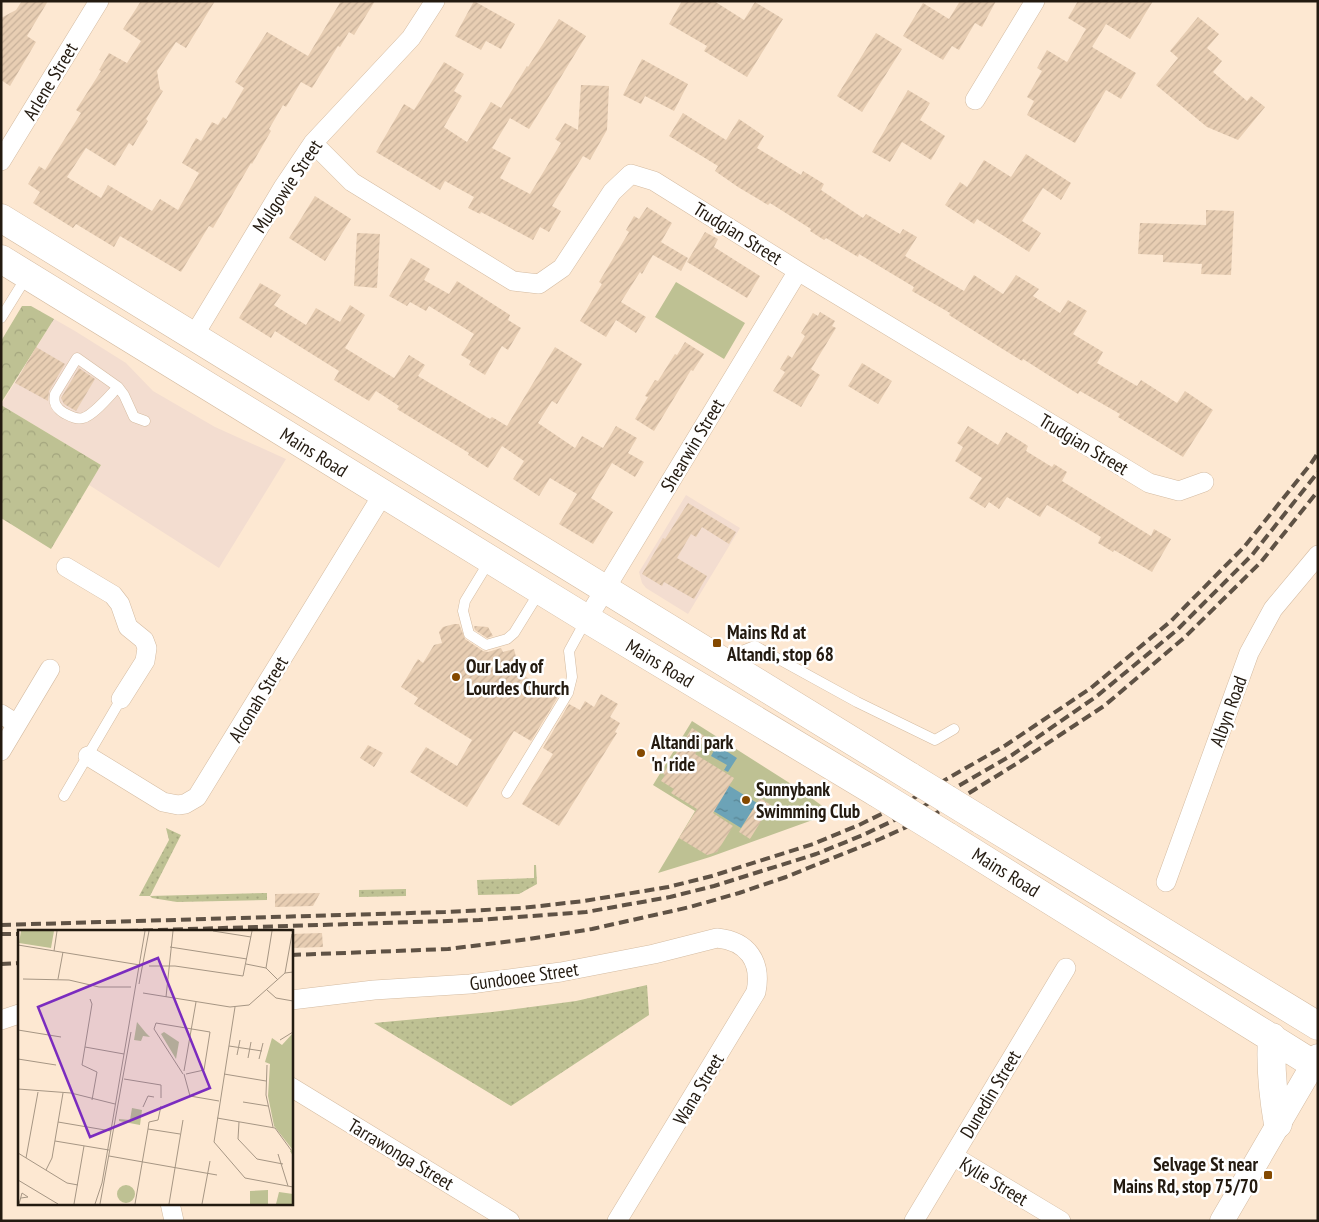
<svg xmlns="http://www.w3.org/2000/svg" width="1319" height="1222" font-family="'PT Sans Narrow',sans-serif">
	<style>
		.commercial { fill: #f3ddd0 }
		.grass { fill: url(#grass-dots) }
		.forest { fill: url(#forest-crowns) }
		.pitch { fill: #bec193 }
		.water { fill: url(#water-ripples) }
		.building { fill: url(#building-hatch) }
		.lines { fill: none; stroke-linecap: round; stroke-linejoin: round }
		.service-casing { stroke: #d4bba1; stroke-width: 11 }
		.minor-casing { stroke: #d4bba1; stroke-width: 20 }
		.tertiary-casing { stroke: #d4bba1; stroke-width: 25 }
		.primary-casing { stroke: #d4bba1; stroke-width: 29 }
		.service { stroke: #fff; stroke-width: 10 }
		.minor { stroke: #fff; stroke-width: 19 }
		.tertiary { stroke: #fff; stroke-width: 24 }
		.primary { stroke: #fff; stroke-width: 28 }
		.rail { stroke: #5f5245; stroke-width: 4; stroke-dasharray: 10 5; stroke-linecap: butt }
		.primary-bridge-casing { stroke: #d4bba1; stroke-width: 29; stroke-linecap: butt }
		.primary-bridge { stroke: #fff; stroke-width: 28 }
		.poi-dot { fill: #844900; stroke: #fff; stroke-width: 2 }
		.labels { text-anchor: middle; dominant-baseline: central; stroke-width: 5; stroke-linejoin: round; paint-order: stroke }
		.street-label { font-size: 19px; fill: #231a10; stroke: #fff }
		.poi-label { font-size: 19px; font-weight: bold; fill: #231a10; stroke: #fff; text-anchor: start }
		.inset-road { fill: none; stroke: #a69684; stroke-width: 1 }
		.view { fill: #7b2cbf; fill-opacity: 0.15; stroke: #7b2cbf; stroke-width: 2.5 }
		.inset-edge { fill: none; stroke: #231a10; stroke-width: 2.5 }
	</style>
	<defs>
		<pattern id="grass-dots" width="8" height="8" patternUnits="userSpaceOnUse" patternTransform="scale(1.25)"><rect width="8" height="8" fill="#bec193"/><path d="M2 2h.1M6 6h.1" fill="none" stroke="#a3a57e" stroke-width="1.8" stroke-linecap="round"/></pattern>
		<pattern id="forest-crowns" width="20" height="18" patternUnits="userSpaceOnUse" patternTransform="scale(1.25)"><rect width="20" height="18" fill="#bec193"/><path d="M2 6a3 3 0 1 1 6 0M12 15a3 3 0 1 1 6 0" fill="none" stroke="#a3a57e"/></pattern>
		<pattern id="water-ripples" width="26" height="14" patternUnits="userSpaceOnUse" patternTransform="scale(1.25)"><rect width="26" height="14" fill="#6ca3b7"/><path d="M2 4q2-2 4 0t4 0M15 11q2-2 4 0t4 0" fill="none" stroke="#588493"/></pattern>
		<pattern id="building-hatch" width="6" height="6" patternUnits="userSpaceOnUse" patternTransform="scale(1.25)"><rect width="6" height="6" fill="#e8ceb3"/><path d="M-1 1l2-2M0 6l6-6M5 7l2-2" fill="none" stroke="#c7b099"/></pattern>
	</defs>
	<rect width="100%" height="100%" fill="#fde8d2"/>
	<path class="commercial" d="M54,319L75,331L126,363L153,391L215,427L286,459L219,568L89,485L101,465L1,405Z
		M686,495L740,528L688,614L646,588L642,583L639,572Z"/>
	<path class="grass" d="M166,828L181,835L150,896L267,893V900L177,902L152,898L150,896H139L169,840Z
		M534,865H536L537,884L519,894L478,895L477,880L534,878Z
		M406,889V896L359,897V890Z
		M647,985L649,1015L511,1106L374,1023L492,1012L576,1001Z"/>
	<path class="forest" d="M22,306H31L54,319L1,403V341Z
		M1,405L101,465L51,549L1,518Z"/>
	<path class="pitch" d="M676,282L745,323L724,359L655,317Z
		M692,721L799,789L832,813L710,857L658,873L695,811L653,785Z"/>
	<path class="water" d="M717,745L737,758L728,772L724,770L727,765L711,756Z
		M702,769L757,803L741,828L686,794Z"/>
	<path class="building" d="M22,1H48L27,36L36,42L10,86L1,80V18L16,10Z
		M141,1H215L186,48L176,42L157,71L160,89L163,91L146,119L148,121L133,146L129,143L115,166L86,148L67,177L101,198L108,185L152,211L160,199L178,210L199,173L182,163L196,138L201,141L212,122L218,125L223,117L226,119L244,88L235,82L267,32L308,56L341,1H375L354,35L349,32L340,47L338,46L312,88L301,82L286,107L283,105L269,129L271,131L252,164L251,163L213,228L209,226L181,272L120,236L114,247L76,224L73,228L33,203L40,192L28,184L39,166L45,170L81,113L76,110L101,71L99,70L109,53L127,63L141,41L123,29Z
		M474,1L515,24L501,49L486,41L481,50L455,36Z
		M682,1H714L744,20L755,2L783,19L747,77L704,51L707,46L669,24Z
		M960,1H996L982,27L975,23L959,50L952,46L943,60L903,36L923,3L949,19Z
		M1078,1H1153L1130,39L1106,24L1092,47L1136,73L1121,99L1106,90L1075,143L1027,115L1034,101L1027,97L1042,71L1037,68L1047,50L1067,62L1086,29L1068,18Z
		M1198,17L1219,34L1207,48L1222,61L1213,72L1247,101L1251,96L1265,107L1238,140L1207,127L1156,85L1178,58L1170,51Z
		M559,19L586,36L529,129L510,118L492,148L511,158L500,178L530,194L561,143L555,139L565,123L578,130L581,85L609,86L607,130L590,160L583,156L552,206L561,211L549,232L540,227L533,240L481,212L480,214L468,208L474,197L445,181L440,190L376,152L404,104L414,110L444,62L464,74L454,91L462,96L444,127L467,142L491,102L501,108L527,66L528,67Z
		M876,33L902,49L862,112L837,96Z
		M642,59L688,84L674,111L645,96L641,104L623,95Z
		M908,90L930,103L920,120L945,136L931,160L902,142L890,162L872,152Z
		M683,113L726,140L739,119L764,136L757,148L801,175L803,171L824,184L821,190L863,218L866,214L900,234L903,229L917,237L905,256L964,291L974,275L1003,294L1016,275L1039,289L1033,296L1060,313L1068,300L1087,311L1073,334L1103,352L1097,363L1137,386L1141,380L1177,403L1185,391L1213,410L1183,457L1118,417L1120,414L1080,391L1078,394L1023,359L1022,361L1001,348L949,315L950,313L912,291L914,287L859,254L858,257L826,238L824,240L810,231L811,229L770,203L768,205L738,187L715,171L718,166L669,136Z
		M1026,154L1071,183L1061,200L1043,188L1022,221L1041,233L1029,252L977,219L974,224L945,205L960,182L967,187L984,160L1011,177Z
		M315,196L351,219L325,261L289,238Z
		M647,207L672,223L661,242L688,258L681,271L653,255L642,274L640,272L621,302L646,317L636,333L616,320L606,337L580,321L602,284L599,282L629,232L626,230L634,216L639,219Z
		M1206,210L1234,211L1231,275L1201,274L1202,264L1163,262V255L1138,254L1140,223L1206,225Z
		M705,232L718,239L714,247L760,276L747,298L687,262Z
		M357,233L380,234L377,288L354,286Z
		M411,258L430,269L424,280L449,294L457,281L510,315L508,320L521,328L508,350L502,346L485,375L469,365L471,361L461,355L474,334L429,306L426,311L410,302L407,306L389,296Z
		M260,283L281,295L274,305L306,325L316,308L340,322L350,305L365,315L345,348L394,378L409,355L425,365L418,376L490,419L492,417L507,426L555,347L582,364L557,404L552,401L538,423L575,448L582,436L603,448L616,426L637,438L628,453L644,462L635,477L612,463L591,498L613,512L593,544L559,524L577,494L550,478L539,496L513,479L524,461L502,446L488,468L468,455L469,453L397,409L399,406L376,391L369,401L334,380L339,371L275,331L271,338L239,318Z
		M820,312L835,321L832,326L836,328L811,369L820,375L801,407L773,391L785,372L780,369L788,355L792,358L805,336L801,333L813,313L818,316Z
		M685,342L704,354L693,371L691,370L654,431L635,419L648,397L645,396L655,380L658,381L675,354L677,355Z
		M36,347L65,364L49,391L48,401L15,383Z
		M862,363L892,381L878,404L848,386Z
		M79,368L95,379L76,411L64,404L61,398Z
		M968,426L998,445L1006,432L1028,446L1026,451L1052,467L1054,464L1067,472L1062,481L1151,536L1154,529L1171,539L1152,572L1114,550L1113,552L1098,543L1101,537L1047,505L1040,517L1007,497L999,509L989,502L985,508L969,498L982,478L955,461L963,447L957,443Z
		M688,503L736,532L729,544L702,527L696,537L691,534L677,558L707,576L694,599L664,582L662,586L642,574L663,538L665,539Z
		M454,624H459L465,639L483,651L488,652L501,648L503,652L514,649L520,673L558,697L531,741L514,731L467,807L410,772L426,747L457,766L472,740L414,704L418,698L401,687L418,659L423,663L434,645L442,643L439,632L443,627Z
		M474,626L488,627L493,636L487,638L475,630Z
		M601,694L618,704L610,717L620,723L615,732L617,733L559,826L522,804L553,754L543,748L569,704L580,710L585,701L594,707Z
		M692,728L706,737L695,754L734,778L713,813L733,826L717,852L707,855L679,838L697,809L671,793L674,789L661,781L665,775L663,774Z
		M368,745L383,753L374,767L360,758Z
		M760,798L771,805L750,839L739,832Z
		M320,893L313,906L275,907V894Z
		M322,933L323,947L291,948V934Z"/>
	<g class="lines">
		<defs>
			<path id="service" d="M1,318L27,276
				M118,387C110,395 94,415 83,418C76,420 70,416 64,413C56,408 53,403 55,394L77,358L118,387L124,395L134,417L145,421
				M490,560L465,601L463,611L469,634L486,645L507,639L514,633L540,591
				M731,666L742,651L755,646L857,702L935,740L954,729
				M507,793L568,693L572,677L569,651L586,620
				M64,796L121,699"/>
			<path id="minor" d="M975,100L1035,1
				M313,143L352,182L513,281L539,284L562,268L612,192L631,174L654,181L798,271L1149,483L1179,491L1204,482
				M1,161L99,1
				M193,337L284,186L313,143L411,38L435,1
				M66,567L113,595L120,604L128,627L144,640L147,648L145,661L121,699
				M587,619L798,271
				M1,714L17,724
				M1,751L50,669
				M88,756L163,802L178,805L185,804L197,797L383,494
				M1166,882L1249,653L1273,609L1318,555
				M291,1000L374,990L470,984L561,972L654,954L717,938C748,941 762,962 756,992L617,1221
				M1,1020L19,1014
				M291,1087L510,1221
				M953,1156L1061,1221
				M170,1203L174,1221
				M914,1221L1066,968"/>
			<path id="tertiary" d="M1222,1221L1318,1056"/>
			<path id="primary" d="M1,218L911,777
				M1,259L587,619L877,793
				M981,820L1318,1026
				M947,836L1318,1067
				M1272,1037C1270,1066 1273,1095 1278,1124"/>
		</defs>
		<use href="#service" class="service-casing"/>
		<use href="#minor" class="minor-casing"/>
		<use href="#tertiary" class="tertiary-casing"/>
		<use href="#primary" class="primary-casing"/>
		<use href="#service" class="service"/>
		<use href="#minor" class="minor"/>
		<use href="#tertiary" class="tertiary"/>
		<use href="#primary" class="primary"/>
		<path class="rail" d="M1,925L445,912L522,908L584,901L668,887L712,876L813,844L859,825L912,799L1006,745L1091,688L1171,621L1244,547L1310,465L1318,453
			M128,931L479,920L586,912L670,897L714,886L816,854L863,835L924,806L1012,755L1097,696L1177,630L1252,555L1318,472
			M1,934H19
			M291,955L448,949L529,939L592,929L690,907L739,893L786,877L880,839L935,814L1016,764L1104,706L1184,638L1261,562L1318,491
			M1,964L19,963"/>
		<defs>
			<path id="primary-bridge" d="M911,777L981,820
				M877,793L947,836"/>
		</defs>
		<use href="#primary-bridge" class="primary-bridge-casing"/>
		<use href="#primary-bridge" class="primary-bridge"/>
	</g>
	<g class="poi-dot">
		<rect x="712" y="638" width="10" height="10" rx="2.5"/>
		<circle cx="456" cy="677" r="5"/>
		<circle cx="641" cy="753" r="5"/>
		<circle cx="746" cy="800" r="5"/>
		<rect x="1263" y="1170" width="10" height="10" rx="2.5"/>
	</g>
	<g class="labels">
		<g class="street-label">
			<text transform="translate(50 81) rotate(-59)">Arlene Street</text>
			<text transform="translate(287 186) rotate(-56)">Mulgowie Street</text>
			<text transform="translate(738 233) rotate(32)">Trudgian Street</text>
			<text transform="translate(1084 444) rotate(31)">Trudgian Street</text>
			<text transform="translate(692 445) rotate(-59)">Shearwin Street</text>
			<text transform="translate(314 452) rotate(32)">Mains Road</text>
			<text transform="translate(660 663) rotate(31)">Mains Road</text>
			<text transform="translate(258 699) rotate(-59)">Alconah Street</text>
			<text transform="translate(1228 711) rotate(-70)">Albyn Road</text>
			<text transform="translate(1006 872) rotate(32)">Mains Road</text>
			<text transform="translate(524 976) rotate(-8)">Gundooee Street</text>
			<text transform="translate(698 1089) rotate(-59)">Wana Street</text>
			<text transform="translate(990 1094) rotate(-59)">Dunedin Street</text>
			<text transform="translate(401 1154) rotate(31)">Tarrawonga Street</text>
			<text transform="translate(994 1181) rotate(31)">Kylie Street</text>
		</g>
		<g class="poi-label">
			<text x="727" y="632">Mains Rd at<tspan x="727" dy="22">Altandi, stop 68</tspan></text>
			<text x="466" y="666">Our Lady of<tspan x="466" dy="22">Lourdes Church</tspan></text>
			<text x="651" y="742">Altandi park<tspan x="651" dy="22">'n' ride</tspan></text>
			<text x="756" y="789">Sunnybank<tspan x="756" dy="22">Swimming Club</tspan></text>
			<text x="1258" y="1164" text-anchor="end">Selvage St near<tspan x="1258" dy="22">Mains Rd, stop 75/70</tspan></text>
		</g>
	</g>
	<g transform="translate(18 930)">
		<rect width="275" height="275" fill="#fde8d2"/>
		<path d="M146,102L161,112L158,129L143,104Z" fill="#bec193"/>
		<path d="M275,103V226L272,221L274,219L256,196L250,166L252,134L247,132L254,108L264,115ZM114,178L124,180L122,195L101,191V189L112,190Z" fill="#bec193"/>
		<path d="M3,1H36L33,18L1,13ZM119,92L128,103L132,107L125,106L123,111L116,110ZM99 264a9 9 0 1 1 18 0a9 9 0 1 1-18 0ZM250,260V274H232V261ZM261,262L275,264L274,274H258Z" fill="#bec193"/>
		<path class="inset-road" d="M195,1L233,7M0,15L122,35M152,17L229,29M36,21L39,1M228,34L248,38L260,50M131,36H157L225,46L234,1M248,38L254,1M267,43L274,4M5,49L51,50L81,57H113M40,49L45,22M121,54L131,1M249,60L258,68L275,71M125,63L212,77L231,75L267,43L275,42M148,67L155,1M72,69L74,74L64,135L79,142L74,170M217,77L196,212L227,248L275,257M0,100L43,107M262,110L275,102M211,116L244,121M67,117L106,124M219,125L222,110M230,128L233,112M0,129L38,135M241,129L245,113M249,135L248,165L255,197M166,141L178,72M165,144L136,99L138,93L192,102L186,140L168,144M166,144L172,166L201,171M206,144L248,151M106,149L143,155V168M0,159L53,163L97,174M225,172L250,176M125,177L130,166L136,167M199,188L257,198L273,220M40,192L93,201M221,192L220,209L239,229L265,234M130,199L131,192L140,190L143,176M37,211L91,220M0,223L49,253L60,255M260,224L270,256M91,226L199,245M8,228L20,162M28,240L34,228L45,163M0,250L40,274M1,274L4,263L10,267L3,268M56,274L66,216M77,274L84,253L127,1M82,274L113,102M117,274L130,199L162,204M151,274L165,190M184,274L192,231"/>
		<path class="view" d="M140,28L192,158L72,207L20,77Z"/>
		<rect width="275" height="275" class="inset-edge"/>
	</g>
	<rect width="1319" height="1222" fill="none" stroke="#231a10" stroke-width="5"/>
</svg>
